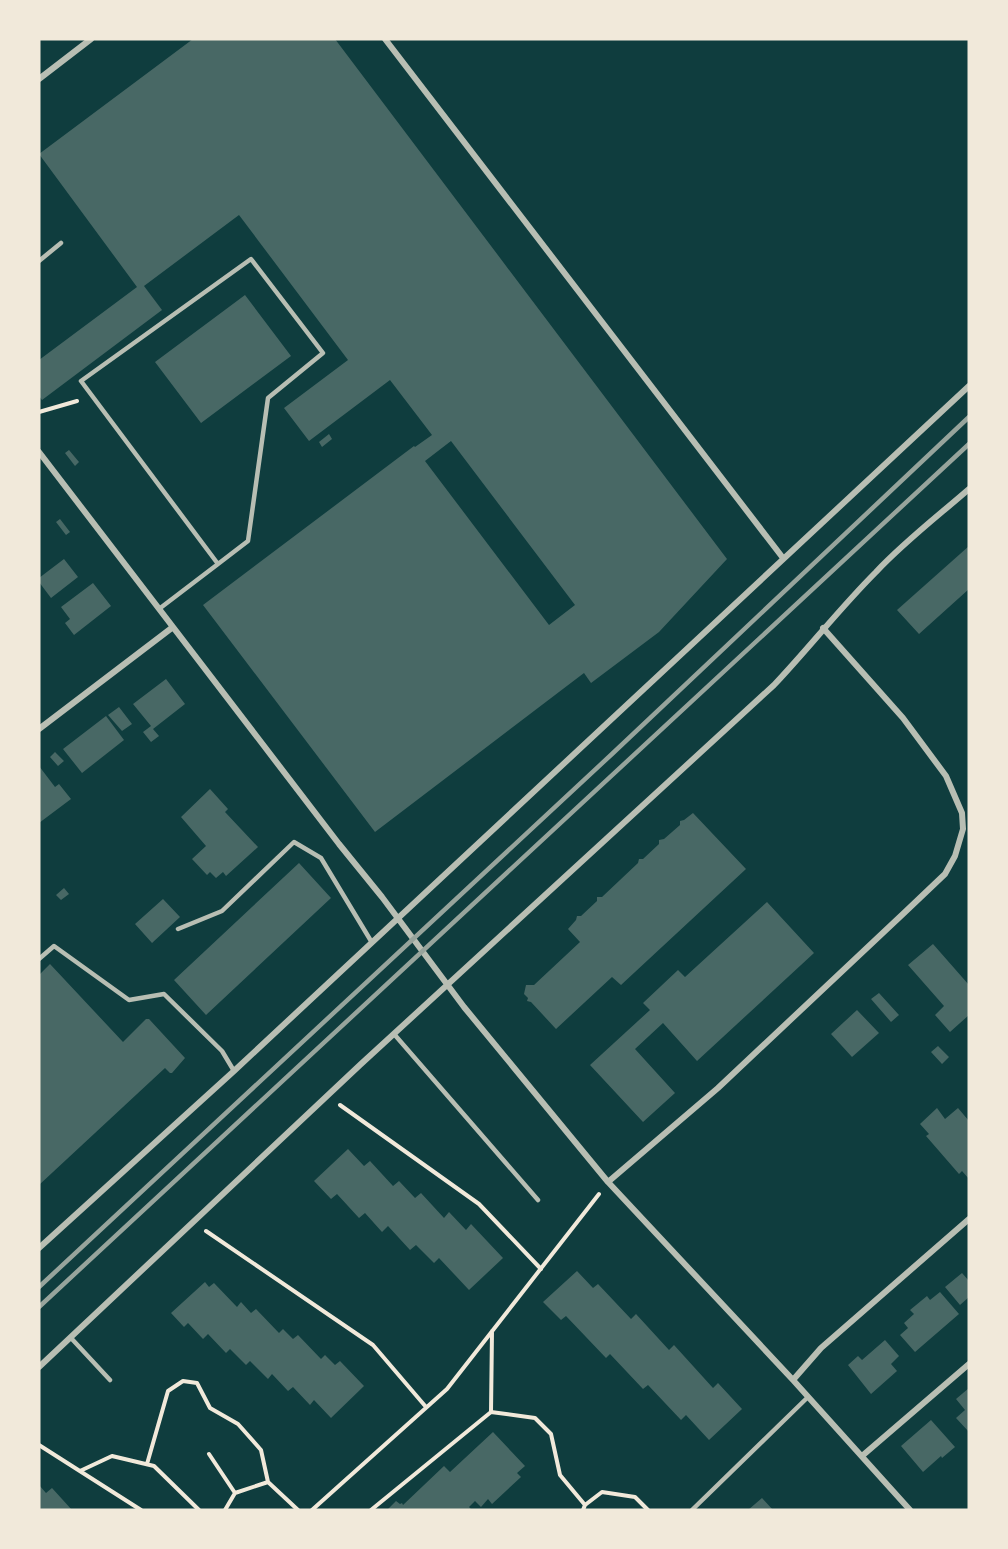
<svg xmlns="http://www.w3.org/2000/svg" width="1008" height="1549" font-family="Cabin,sans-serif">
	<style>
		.building { fill: #486865; fill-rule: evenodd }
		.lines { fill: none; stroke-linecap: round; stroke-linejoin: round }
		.path { stroke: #f1e9da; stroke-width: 4 }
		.service { stroke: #b8beb3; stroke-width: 4.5 }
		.minor { stroke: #b8beb3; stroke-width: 6 }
		.rail { stroke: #97a49c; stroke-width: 4.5 }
	</style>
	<rect width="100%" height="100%" fill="#0f3d3e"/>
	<path class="building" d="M193,39H335L727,559L659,632L591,683L584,673L375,832L203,605L414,446L415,447L432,435L390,380L309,441L284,408L348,360L239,215L144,286L162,310L42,400L39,396V360L137,287L39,154ZM451,441L575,605L549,625L425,461Z
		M245,295L291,356L201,423L155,362Z
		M329,434L332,439L322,447L319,442Z
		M69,450L79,462L75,466L65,453Z
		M60,519L70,532L66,535L56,522Z
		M969,546V589L919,634L897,610Z
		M64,559L78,577L51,598L39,582V578Z
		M93,583L111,606L74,635L65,623L70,619L61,607Z
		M166,679L185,704L153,729L159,736L151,742L143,732L151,726L133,704Z
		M119,707L132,724L122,731L108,715Z
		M106,716L124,740L82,773L63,749Z
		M55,752L64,761L58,766L50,757Z
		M39,766L55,787L59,784L71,799L39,823Z
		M210,789L228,809L225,812L258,847L226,876L223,872L216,878L210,872L207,875L192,859L206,846L181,817Z
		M693,813L746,869L621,985L612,977L556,1029L531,1002L527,1001L528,998L524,994L526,985H534L580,942L568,929L576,920L577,916H581L597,901V897H602L638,863L639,859H643L659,844V840L664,839L680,825V821L684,820Z
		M299,863L331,898L206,1015L174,980Z
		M64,888L69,894L61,900L56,895Z
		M163,899L180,917L152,943L135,924Z
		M767,902L814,953L697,1061L663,1023L635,1049L675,1093L643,1122L590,1065L650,1010L643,1003L678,970L685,977Z
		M933,944L969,985V1015L950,1032L935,1015L944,1006L908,965Z
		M50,964L123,1042L146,1019H149L185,1058L172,1073H170L165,1068L39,1185V975Z
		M879,993L899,1015L891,1022L871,999Z
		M857,1010L879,1033L852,1057L831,1034Z
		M938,1046L949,1057L942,1064L931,1052Z
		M937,1108L945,1119L958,1108L969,1121V1179L962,1171L959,1174L926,1136L929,1134L920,1124Z
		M348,1149L364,1166L370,1161L393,1186L399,1181L415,1198L421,1193L444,1218L449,1212L466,1230L471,1224L503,1258L469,1290L439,1258L434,1263L416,1245L410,1250L388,1226L382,1232L365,1213L359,1218L337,1194L331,1199L314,1181Z
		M577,1271L593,1288L598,1284L631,1319L636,1314L669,1350L674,1345L713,1388L718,1383L742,1409L709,1440L686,1415L681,1420L648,1385L643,1389L610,1354L606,1358L566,1316L561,1320L543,1302Z
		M962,1273L969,1281V1297L960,1305L945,1287Z
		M205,1282L209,1287L214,1283L237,1307L241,1302L251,1313L256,1309L279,1333L283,1329L293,1339L298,1335L321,1359L325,1355L335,1365L340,1361L364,1386L331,1418L314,1400L310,1405L293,1387L288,1391L272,1374L268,1379L250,1361L246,1365L230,1349L226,1353L208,1334L203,1339L188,1323L184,1327L171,1313Z
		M940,1292L959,1314L915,1352L900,1335L908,1328L904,1323L914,1314L910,1310L927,1296L930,1300Z
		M885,1340L899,1356L891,1364L897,1371L871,1394L848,1365L858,1356L862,1360Z
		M969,1388V1432L956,1418L965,1410L956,1399Z
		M931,1420L955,1447L942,1458L941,1456L923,1472L901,1446Z
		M493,1432L525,1466L517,1473L521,1477L492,1504L488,1499L481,1507L475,1501L469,1507L472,1510H387L396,1501L400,1504L402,1503L403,1505L444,1466L450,1472Z
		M39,1485L46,1493L52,1488L72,1510H39Z
		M762,1498L773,1510H748Z"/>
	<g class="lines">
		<path class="path" d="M39,412L77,401
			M340,1105L479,1204L541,1269
			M206,1231L373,1345L426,1407
			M491,1412L535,1418L551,1434L560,1475L585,1505
			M39,1445L141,1510
			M209,1454L235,1493
			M147,1464L168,1391L183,1381L197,1383L210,1408L238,1424L261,1450L268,1482
			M80,1471L112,1456L154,1466L199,1510
			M225,1510L235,1493L268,1482L298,1510
			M312,1510L447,1389L599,1194
			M371,1510L491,1412L492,1331
			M583,1510L585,1505L602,1492L635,1497L648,1510"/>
		<path class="service" d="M39,261L61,243
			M159,609L218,564L81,381L251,259L323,353L268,398L248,541L218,564
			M178,929L222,911L294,842L321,858L371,941
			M39,959L54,946L129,1000L164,994L222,1051L234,1071
			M394,1034L538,1200
			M71,1338L110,1380
			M692,1510L808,1397"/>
		<path class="minor" d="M385,39L783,558
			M39,79L91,39
			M39,452L339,844L382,897L464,1007L608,1182L793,1380L910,1510
			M39,729L173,627
			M608,1182L718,1088L904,913L945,874L955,856L963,829L962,813L946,776L903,718L823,628
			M39,1248L234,1071L969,386
			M39,1367L361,1064L774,685C809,648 840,608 876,572C904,542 938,516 969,489
			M793,1380L821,1348L969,1219
			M862,1456L969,1364"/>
		<path class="rail" d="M39,1287L612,754L969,417
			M39,1307L969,444"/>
	</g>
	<rect width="1008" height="1549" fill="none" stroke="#f1e9da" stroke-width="81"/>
</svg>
